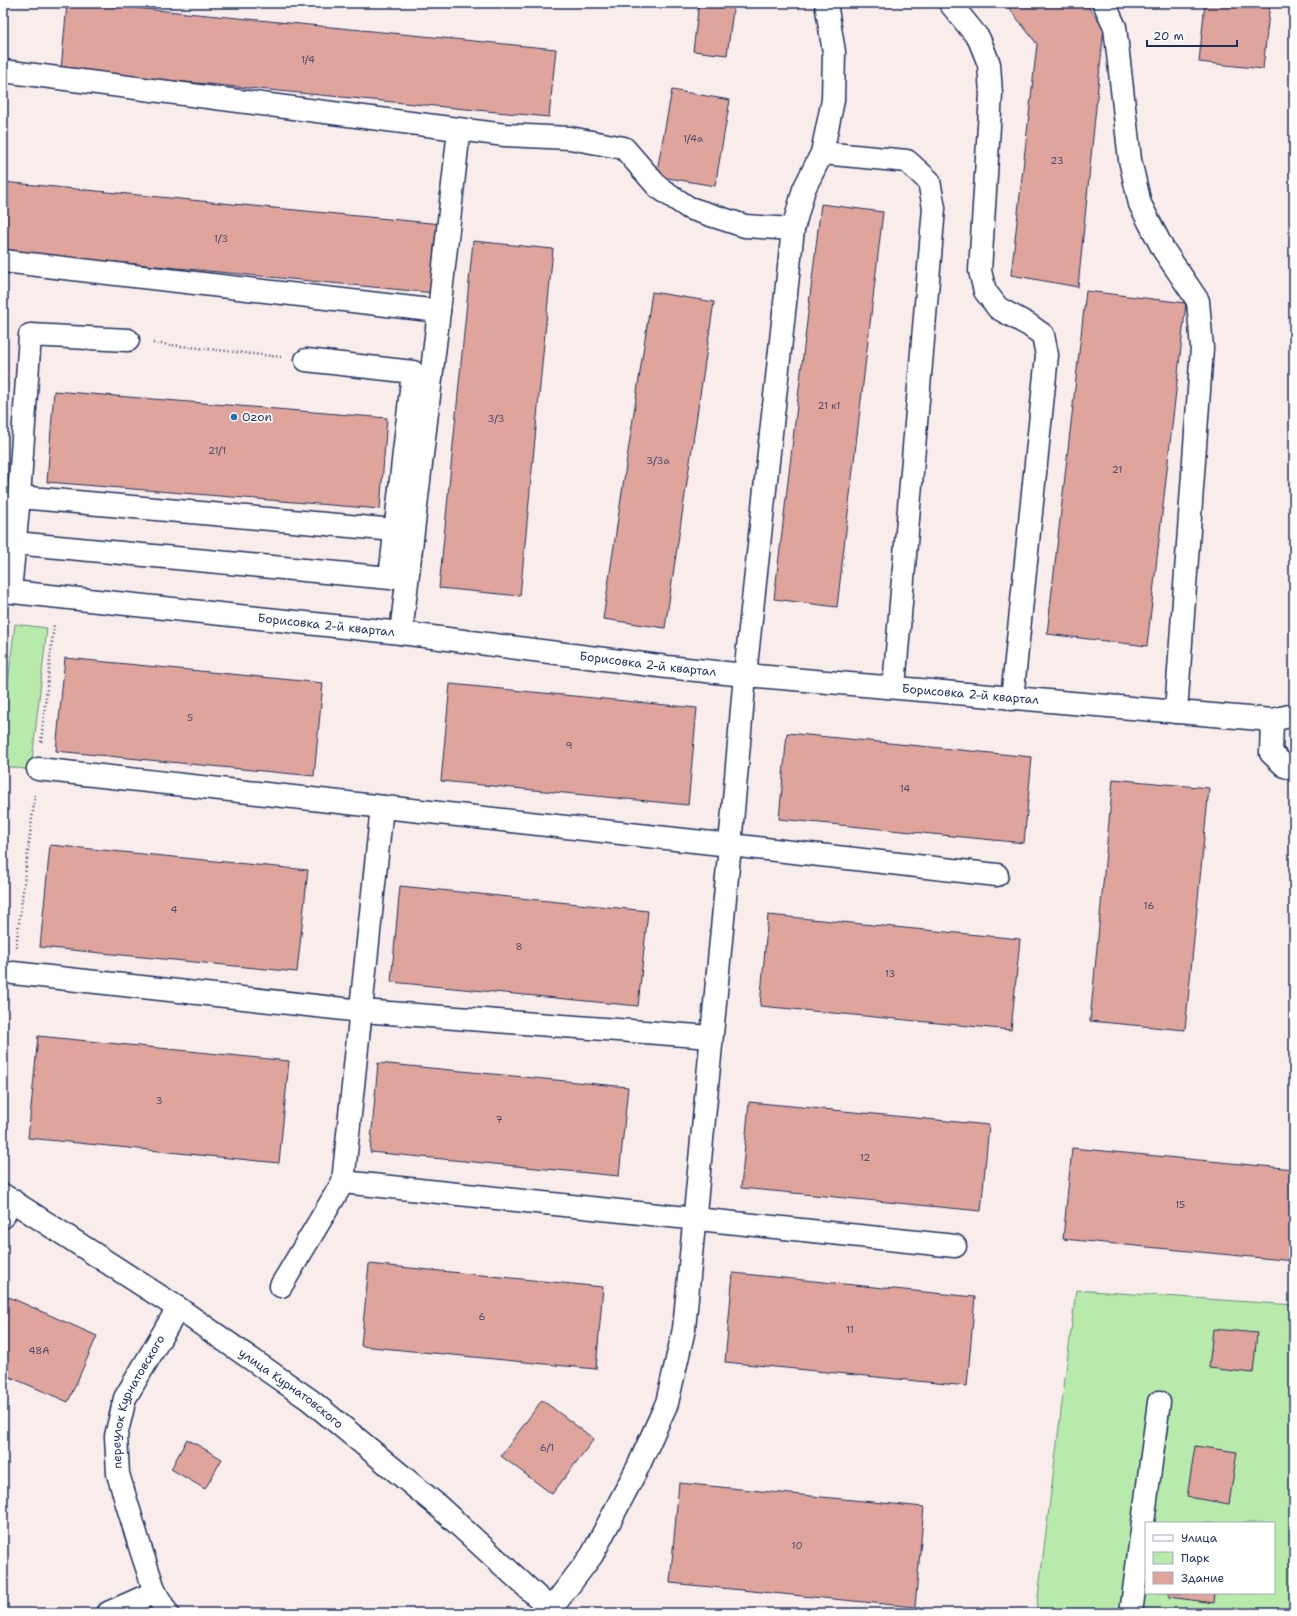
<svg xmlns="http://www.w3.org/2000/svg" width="1297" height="1616" font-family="'Shantell Sans',sans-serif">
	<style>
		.green { fill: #b8ebab; stroke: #6a8d84; fill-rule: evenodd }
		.building { fill: #dfa59d; stroke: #1b2f5e }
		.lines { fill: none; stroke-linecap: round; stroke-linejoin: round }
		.minor-casing { stroke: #1b2f5e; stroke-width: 25 }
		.path { stroke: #1b2f5e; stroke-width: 2.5; stroke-dasharray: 1 3; stroke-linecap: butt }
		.minor { stroke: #fff; stroke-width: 22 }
		.poi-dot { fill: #1f6fb2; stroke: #fff; stroke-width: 1.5 }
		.labels { text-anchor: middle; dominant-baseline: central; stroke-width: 3.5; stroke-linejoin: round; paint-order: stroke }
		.number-label { font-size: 10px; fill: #4c4c6e }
		.poi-label { font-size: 12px; fill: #1b2f5e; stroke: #fff; text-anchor: start }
		.street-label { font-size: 12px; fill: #1b2f5e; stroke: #fff }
	</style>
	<rect width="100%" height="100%" fill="#f9edeb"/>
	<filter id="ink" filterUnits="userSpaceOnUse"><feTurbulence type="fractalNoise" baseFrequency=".025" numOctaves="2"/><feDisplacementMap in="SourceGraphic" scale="8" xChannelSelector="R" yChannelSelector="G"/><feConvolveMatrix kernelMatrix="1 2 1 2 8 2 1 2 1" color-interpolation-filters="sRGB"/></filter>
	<g filter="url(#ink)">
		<path class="green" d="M15,624L47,628L31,770L3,766V724Z
			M1076,1290L1294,1305V1613H1036ZM1146,1523H1274V1593H1146Z"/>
		<path class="building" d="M67,3H84L556,49L549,117L61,70Z
			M699,3H734L727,55L693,51Z
			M1005,3H1085L1104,27L1078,287L1011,275L1037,44Z
			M1205,3H1270L1263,69L1199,62Z
			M672,90L730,100L715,186L656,176Z
			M3,182L441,224L434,293L3,251Z
			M821,204L883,212L837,607L774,599Z
			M473,241L553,249L520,596L439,588Z
			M1086,291L1186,303L1147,646L1047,634Z
			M652,292L714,302L665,628L603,619Z
			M54,391L387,418L380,509L47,482Z
			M65,658L323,683L314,776L56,751Z
			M450,684L697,708L688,805L441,781Z
			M787,733L1032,757L1024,843L779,819Z
			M1113,779L1209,788L1185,1030L1090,1021Z
			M50,845L308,870L297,972L40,947Z
			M400,886L648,911L638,1006L391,982Z
			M768,915L1020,939L1011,1030L760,1006Z
			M38,1036L289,1061L279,1163L28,1138Z
			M378,1063L628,1087L619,1176L370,1152Z
			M749,1102L989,1125L981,1211L741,1188Z
			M1072,1148L1294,1169V1261L1063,1239Z
			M369,1264L603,1287L596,1369L361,1346Z
			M733,1273L975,1297L967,1386L725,1362Z
			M9,1297L97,1336L68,1402L3,1374V1310Z
			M1213,1329L1257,1333L1253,1373L1209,1368Z
			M542,1400L594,1439L552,1494L501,1456Z
			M187,1439L222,1459L205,1489L171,1469Z
			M1195,1446L1237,1452L1229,1504L1187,1497Z
			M679,1483L924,1507L915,1607L670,1583Z
			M1169,1593H1215L1214,1603L1169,1597Z"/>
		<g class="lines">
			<defs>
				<g id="minor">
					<path d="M826,3L834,52L833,100L822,153L907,161L929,181L934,208L894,687"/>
					<path d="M950,3L979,39L989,64L991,94L980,271L985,291L998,308L1029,325L1043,335L1047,355L1012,699"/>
					<path d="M1104,3L1115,27L1130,160L1140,204L1163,249L1198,301L1202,348L1176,712"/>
					<path d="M3,71L505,135L570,138L624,148L658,187L689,208L745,226L793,229"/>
					<path d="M822,153L804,189L793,229L745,675L730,845L997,875"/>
					<path d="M3,261L439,311L401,633"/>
					<path d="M439,311L459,130"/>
					<path d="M19,497L30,335L128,340"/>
					<path d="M15,543L390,578L413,372L306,360"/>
					<path id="s1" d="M3,591L401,633L667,667L745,675L1272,720L1294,715"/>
					<path d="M10,591L19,497L395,530"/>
					<path d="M1272,720L1271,753L1285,766L1294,769"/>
					<path d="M38,769L730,845L684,1329L667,1403L638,1467L592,1555L551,1609"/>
					<path d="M13,973L362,1011L711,1037"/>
					<path d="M343,1182L955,1246"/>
					<path id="s2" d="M3,1195L178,1308L310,1400L437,1505L555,1613"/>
					<path d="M3,1217L12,1200"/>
					<path d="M281,1286L343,1182L382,807"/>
					<path d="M108,1613L155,1592"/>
					<path id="s3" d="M167,1613L155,1592L141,1550L118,1474L116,1436L125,1398L178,1308"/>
					<path d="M1131,1613L1159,1402"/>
				</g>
			</defs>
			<use href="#minor" class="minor-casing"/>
			<path class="path" d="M153,343L281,357
				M41,742L54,624
				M16,947L35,795"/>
			<use href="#minor" class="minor"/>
		</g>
	</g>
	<circle class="poi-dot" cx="234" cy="417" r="4"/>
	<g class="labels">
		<g class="number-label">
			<text x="308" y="59">1/4</text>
			<text x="693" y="138">1/4а</text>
			<text x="1057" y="160">23</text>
			<text x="221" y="238">1/3</text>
			<text x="829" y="405">21 к1</text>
			<text x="496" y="418">3/3</text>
			<text x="217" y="450">21/1</text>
			<text x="658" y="460">3/3а</text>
			<text x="1117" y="469">21</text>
			<text x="190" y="717">5</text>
			<text x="569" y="745">9</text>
			<text x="905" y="788">14</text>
			<text x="1149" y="905">16</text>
			<text x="174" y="909">4</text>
			<text x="519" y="946">8</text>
			<text x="890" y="973">13</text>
			<text x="159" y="1100">3</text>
			<text x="499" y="1119">7</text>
			<text x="865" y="1157">12</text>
			<text x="1180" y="1204">15</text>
			<text x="482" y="1316">6</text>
			<text x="850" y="1329">11</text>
			<text x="39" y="1350">48А</text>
			<text x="547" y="1447">6/1</text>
			<text x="797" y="1545">10</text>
		</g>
		<g class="poi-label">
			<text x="242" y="417">Ozon</text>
		</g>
		<g class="street-label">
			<text stroke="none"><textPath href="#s1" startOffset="325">Борисовка 2-й квартал</textPath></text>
			<text stroke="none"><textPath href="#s1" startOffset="649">Борисовка 2-й квартал</textPath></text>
			<text stroke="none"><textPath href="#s1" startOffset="973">Борисовка 2-й квартал</textPath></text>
			<text stroke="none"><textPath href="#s2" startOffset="347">улица Курнатовского</textPath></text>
			<text stroke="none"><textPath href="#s3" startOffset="225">переулок Курнатовского</textPath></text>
		</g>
	</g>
	<rect width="1297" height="1616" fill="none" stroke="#fff" stroke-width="16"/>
	<rect x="8" y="8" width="1281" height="1600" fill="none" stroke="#1b2f5e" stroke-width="1.5" filter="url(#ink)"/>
	<rect x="1145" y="1522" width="130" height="72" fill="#ffffff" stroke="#a4acbf"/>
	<rect x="1153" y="1535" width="20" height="6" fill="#ffffff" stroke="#a4acbf"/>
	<text x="1181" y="1542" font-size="12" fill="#1b2f5e">Улица</text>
	<rect x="1153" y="1552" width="20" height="12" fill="#b8ebab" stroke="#a4acbf"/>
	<text x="1181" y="1562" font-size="12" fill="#1b2f5e">Парк</text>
	<rect x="1153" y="1572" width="20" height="12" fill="#dfa59d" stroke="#a4acbf"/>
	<text x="1181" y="1582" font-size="12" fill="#1b2f5e">Здание</text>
	<path d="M1147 40v6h90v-6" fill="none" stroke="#1b2f5e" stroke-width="2"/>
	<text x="1153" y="40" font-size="12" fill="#1b2f5e" stroke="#ffffff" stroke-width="3" paint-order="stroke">20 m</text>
</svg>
